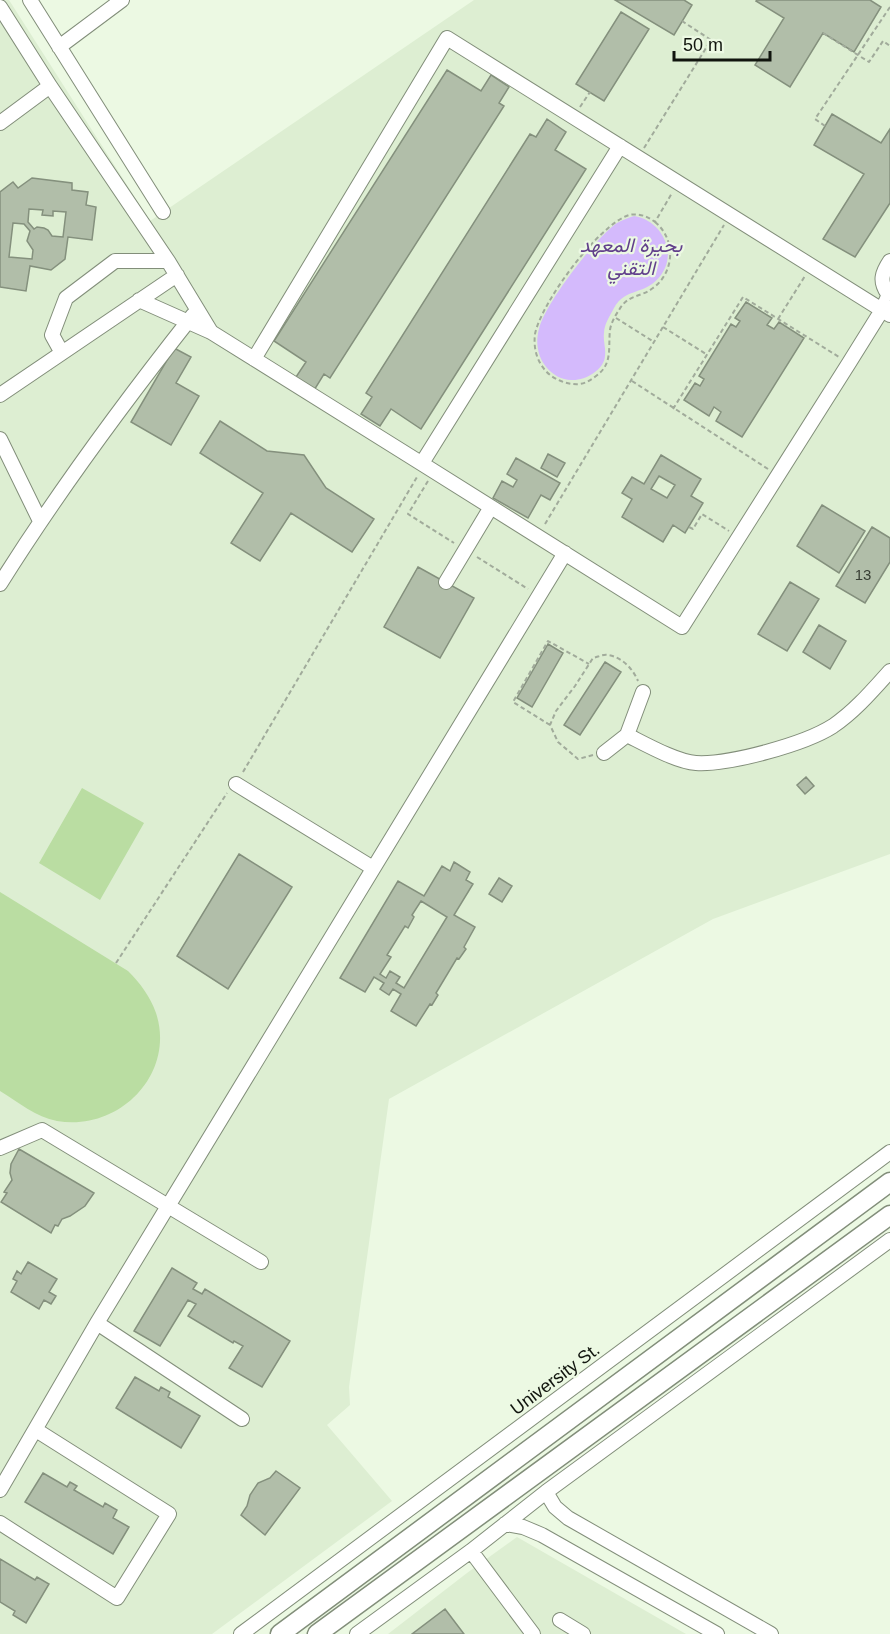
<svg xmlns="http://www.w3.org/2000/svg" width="890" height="1634" font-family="Arial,Vazirmatn,sans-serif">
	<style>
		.built { fill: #ddeed2 }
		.green { fill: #badda2 }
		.water { fill: #d4bafc }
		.building { fill: #b1bea9; stroke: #84907d; stroke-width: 1.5; fill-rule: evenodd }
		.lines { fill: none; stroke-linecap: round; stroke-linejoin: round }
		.minor-casing { stroke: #828e7a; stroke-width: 16 }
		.major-casing { stroke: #828e7a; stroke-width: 21 }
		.path { stroke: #a1ab9b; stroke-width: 2; stroke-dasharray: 4.5 3; stroke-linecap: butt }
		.minor { stroke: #fff; stroke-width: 14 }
		.major { stroke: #fff; stroke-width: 18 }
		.labels { text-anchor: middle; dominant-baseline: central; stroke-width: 4.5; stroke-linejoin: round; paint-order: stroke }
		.number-label { font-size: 15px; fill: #393f35 }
		.street-label { font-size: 18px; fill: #11150e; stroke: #ecf9e3 }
		.water-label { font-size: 20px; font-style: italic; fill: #613f8b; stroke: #ecf9e3 }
	</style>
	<rect width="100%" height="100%" fill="#ecf9e3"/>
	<path class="built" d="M0,0H9L150,221L474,0H890V854L713,919L389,1099L349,1387L350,1405L327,1425L392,1501L212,1634H0Z
		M517,1537L686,1634H388L467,1573Z"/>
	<path class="green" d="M82,788L144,823L100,900L39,863Z
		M0,892L128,971C140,983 150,996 156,1013C176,1074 119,1132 57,1121C36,1117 18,1102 0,1091Z"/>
	<path class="water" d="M634,216C661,220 678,252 661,275C646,296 625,287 614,308C610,316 604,324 604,333C603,341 606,348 605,356C604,370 585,381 571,380C562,380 553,375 547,368C538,358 535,343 539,329C544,305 596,237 617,223C622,220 628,218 634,216Z"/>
	<path class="building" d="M615,0H684L692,5L674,35Z
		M757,0H870L881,7L854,52L823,33L790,87L755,65L784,18L756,1Z
		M621,12L649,29L604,101L576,84Z
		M447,70L481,91L491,75L509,87L499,103L504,106L330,378L324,374L313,392L294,380L306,362L274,341Z
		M832,114L881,143L890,129V203L855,257L823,239L864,174L814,145Z
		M547,119L566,132L555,150L586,169L421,429L391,409L380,426L361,414L372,397L366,393L530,134L536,137Z
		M32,178L72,183V190L88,192L86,205L96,207L92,240L68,237L65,259L51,270L30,266L26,291L0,287V192L13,182L18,188ZM29,209L43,210L42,215L53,216V211L66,212L63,237L52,236L48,230L44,228L37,227L34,229L28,222ZM13,223L24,224L30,231L27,241L33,250L32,259L9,257Z
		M746,302L772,318L767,325L774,329L779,322L804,338L742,437L716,421L721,412L714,407L709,416L684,400L695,383L700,386L704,379L699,376L731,324L736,327L740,321L735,318Z
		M174,348L191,357L176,383L199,396L171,445L131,422Z
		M220,421L267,451L304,455L326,488L374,519L352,552L291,513L260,561L231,543L263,493L200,453Z
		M548,454L565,463L557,477L541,468Z
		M661,455L701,479L691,496L703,503L685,533L673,525L663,542L622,517L632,499L622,493L632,477L644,484ZM659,476L675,485L667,498L651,489Z
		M516,458L560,483L550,500L541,495L528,518L493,498L502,481L513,487L517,480L507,474Z
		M822,505L865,531L839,573L797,546Z
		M872,527L890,538V562L865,603L836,586Z
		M418,567L474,598L440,658L384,627Z
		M790,582L819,599L787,651L758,634Z
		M819,625L846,641L830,669L803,652Z
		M548,644L563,653L532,707L517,698Z
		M605,662L621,672L580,735L564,725Z
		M806,777L814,786L805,794L797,785Z
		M239,854L292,887L228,989L177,956Z
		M454,862L470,872L466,880L473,884L454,915L475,927L464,947L466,949L459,959L457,958L436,993L438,995L432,1005L430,1004L416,1026L391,1011L401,994L393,989L389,995L380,989L384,983L374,977L365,992L340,978L398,881L424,896L442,866L450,871ZM421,901L447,917L404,988L396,983L400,977L390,971L386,978L380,974L391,957L387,955L405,926L408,928L414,917L412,915Z
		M499,878L512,886L502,902L489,894Z
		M19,1149L94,1193L85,1206L70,1216L62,1219L58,1226L55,1225L51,1233L1,1202L7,1193L4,1192L12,1180L10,1173L11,1164Z
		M28,1262L57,1279L49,1292L56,1296L51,1304L44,1300L39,1309L11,1292L17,1281L13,1279L17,1271L21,1274Z
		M172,1268L197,1283L193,1289L202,1294L205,1289L290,1341L262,1387L229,1368L243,1346L234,1341L233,1343L188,1316L196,1304L188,1300L160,1346L134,1331Z
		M135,1377L159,1391L161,1387L170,1392L168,1397L200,1416L181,1448L116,1408Z
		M276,1471L300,1488L265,1535L241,1515L247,1506L250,1495L258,1483L270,1478Z
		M43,1473L67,1487L70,1482L77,1486L74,1490L103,1507L105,1503L117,1510L113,1518L129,1527L113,1554L25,1502Z
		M0,1559L35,1580L37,1577L49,1584L26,1623L13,1615L15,1611L0,1602Z
		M445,1609L464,1634H412Z"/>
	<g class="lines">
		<defs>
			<path id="minor" d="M30,0L163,212
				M0,7L50,86
				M59,47L122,0
				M0,123L50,86L168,261L211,332
				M888,294C879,281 882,273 890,261
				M139,300L211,332L424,465L682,627L849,363L882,310L890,292
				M62,353L52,335L66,298L115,261H168
				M254,359L447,38L890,315
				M0,395L177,275
				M0,439L40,521
				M422,463L620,146
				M446,582L491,507
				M0,584C59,490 125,401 193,315
				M627,735C645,744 677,762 696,763C729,765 805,744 833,726C855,711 872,691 890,671
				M604,753L627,735L643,692
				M236,784L373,868
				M0,1148L42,1130L261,1262
				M97,1323L242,1419
				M0,1490L97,1323L565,553
				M546,1492L555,1507L568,1518L771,1634
				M0,1523L117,1598L169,1514L36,1430
				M505,1524L523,1527L542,1535L717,1634
				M471,1551L533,1634
				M560,1620L583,1634
				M241,1634L890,1152
				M357,1634L471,1551L546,1492L890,1240"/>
			<path id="major" d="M280,1634L890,1182
				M317,1634L890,1215"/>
		</defs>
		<use href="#minor" class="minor-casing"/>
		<use href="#major" class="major-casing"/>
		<path class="path" d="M823,33L869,62L883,41L890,46
			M580,107L590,92
			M825,126L815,119L890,7
			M644,148L711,40L682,21
			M655,222C676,239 675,272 653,288C640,298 628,294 619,310C615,316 611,323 610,330C608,348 613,364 596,376C591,380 586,383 580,384C569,385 558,381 550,375C538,365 533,350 535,334C541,303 598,225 629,215C639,213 647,216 655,222L672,193
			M616,318L654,342
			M778,319L805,276
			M663,327L706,354
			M632,381L768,469
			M673,409L743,297L839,357
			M428,481L408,514L454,543
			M545,524L724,225
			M689,527L693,529L702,514L729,531
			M477,557L528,589
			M550,725L513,702L548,641L589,664
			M593,755L578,759L558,742L550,725L556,711L575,686L593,658C598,657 603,654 608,655C622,657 633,669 638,681
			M243,772L417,477
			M116,963L227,793"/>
		<use href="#minor" class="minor"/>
		<use href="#major" class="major"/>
	</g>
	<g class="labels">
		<g class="number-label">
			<text x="863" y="574">13</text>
		</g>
		<g class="street-label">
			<text transform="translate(555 1379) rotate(-37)">University St.</text>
		</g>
		<g class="water-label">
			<text x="631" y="245">بحيرة المعهد<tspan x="631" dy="23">التقني</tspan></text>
		</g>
	</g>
	<path d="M674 51v9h96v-9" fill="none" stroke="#11150e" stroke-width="3"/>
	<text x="683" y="51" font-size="18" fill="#11150e" stroke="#ecf9e3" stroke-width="4.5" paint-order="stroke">50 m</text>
</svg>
